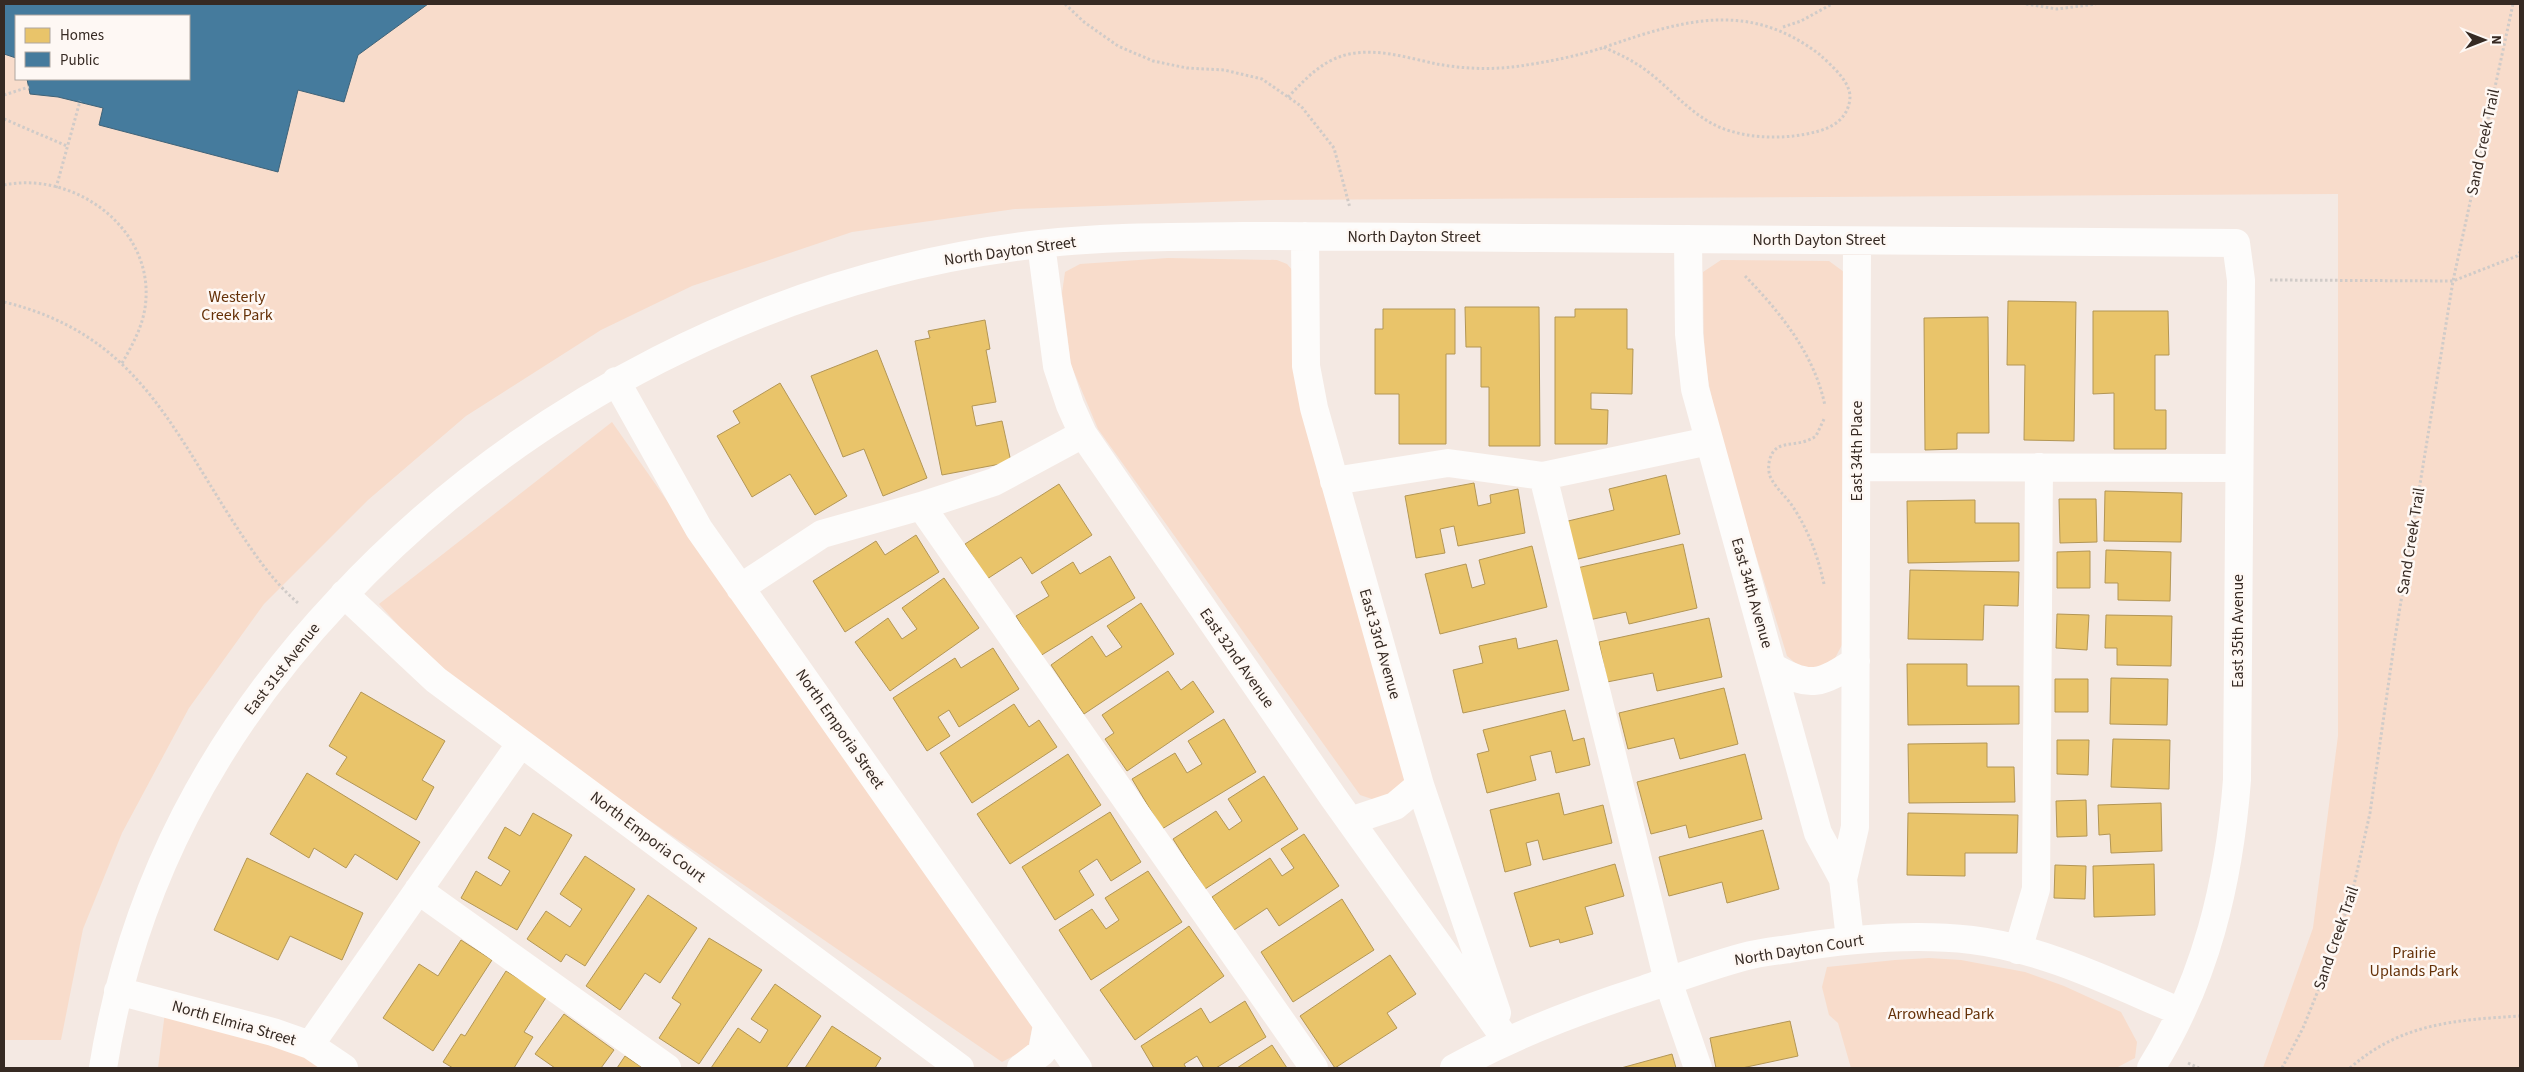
<svg xmlns="http://www.w3.org/2000/svg" width="2524" height="1072" font-family="'Source Sans 3',sans-serif">
	<style>
		.green { fill: #f8dccb; fill-rule: evenodd }
		.homes { fill: #e9c46a; stroke: #b39655 }
		.public { fill: #457b9d; stroke: #406378 }
		.lines { fill: none; stroke-linecap: round; stroke-linejoin: round }
		.path { stroke: #d0cbc8; stroke-width: 3; stroke-dasharray: 2.5 2.5; stroke-linecap: butt }
		.minor { stroke: #fdfcfb; stroke-width: 28 }
		.labels { text-anchor: middle; dominant-baseline: central; stroke-width: 5; stroke-linejoin: round; paint-order: stroke }
		.street-label { font-size: 16px; fill: #362a23; stroke: #fef8f4 }
		.park-label { font-size: 16px; fill: #653108; stroke: #fef8f4 }
	</style>
	<rect width="100%" height="100%" fill="#f4e9e3"/>
	<path class="green" d="M4,4H2520V1068H2263L2313,928L2338,736V194L1269,200L1015,209L852,232L692,286L601,330L466,416L368,500L264,604L189,708L122,833L83,929L61,1040H4ZM16,16H189V79H16Z
		M1168,258L1277,260L1287,264L1293,271L1407,772L1404,785L1378,801L1360,795L1098,429L1071,365L1062,293L1065,272L1080,264Z
		M1721,260L1829,261L1844,272L1843,643L1833,662C1811,670 1806,673 1787,656C1761,568 1728,476 1709,385C1702,348 1704,309 1703,272Z
		M612,422L1033,1024L1028,1048L1002,1062L452,685L379,604Z
		M1929,958L1961,960L2025,972L2064,986L2121,1012L2137,1042L2135,1058L2116,1068H1851L1838,1023L1829,1015L1822,987L1827,967L1895,960Z
		M165,1012L343,1068H158Z"/>
	<path class="homes" d="M2008,301L2076,302L2074,441L2024,440L2025,365H2007Z
		M1465,307H1539L1540,446H1489V387H1481V347H1466Z
		M1383,309H1455V354H1446V444H1399V394H1375V329H1383Z
		M1575,309H1627V349H1633L1632,394L1591,393V409L1608,410L1607,444H1555V317H1575Z
		M2093,311H2168L2169,355H2155V410H2166V449H2114V393L2093,394Z
		M1988,317L1989,433H1957V449L1925,450L1924,318Z
		M985,320L990,349L986,350L996,402L972,406L976,426L1002,421L1011,462L942,475L915,341L930,338L928,331Z
		M877,350L927,478L883,496L864,449L843,457L811,376Z
		M780,383L847,496L815,515L790,474L752,497L717,436L740,423L733,411Z
		M1666,475L1680,534L1574,560L1564,522L1614,510L1609,489Z
		M1474,483L1478,506L1491,503L1490,495L1518,489L1525,533L1458,546L1454,526L1440,529L1445,553L1416,558L1405,496Z
		M1059,484L1092,535L1032,574L1021,557L987,579L965,544Z
		M2105,491L2182,493L2181,542L2104,541Z
		M2059,499H2096L2097,542L2060,543Z
		M1975,500V523H2019V561L1908,563L1907,501Z
		M916,535L939,572L845,632L813,581L876,541L885,555Z
		M1683,544L1697,608L1629,624L1626,612L1589,620L1577,568Z
		M1532,546L1547,607L1440,634L1425,574L1466,564L1472,588L1485,584L1479,560Z
		M2106,550L2171,552L2170,601L2118,600V583H2105Z
		M2090,551V588H2057V552Z
		M1110,556L1135,598L1040,656L1016,616L1049,596L1041,582L1073,562L1080,574Z
		M1910,570L2019,572L2018,606L1984,605L1983,640L1908,639Z
		M944,578L979,628L890,691L855,642L888,618L902,639L917,629L902,608Z
		M1141,603L1174,654L1084,714L1051,665L1092,636L1106,657L1122,647L1107,626Z
		M2057,614L2089,615L2087,650L2056,648Z
		M2106,615L2172,616L2171,666L2117,665V648H2105Z
		M1709,618L1722,677L1657,691L1653,673L1607,682L1599,642Z
		M1516,638L1518,649L1557,640L1569,690L1463,713L1453,670L1483,663L1479,646Z
		M993,648L1019,689L959,727L949,710L938,717L950,736L927,751L893,698L955,658L961,668Z
		M1907,664H1967V686H2019V724L1908,725Z
		M1168,671L1181,690L1193,681L1214,712L1127,771L1105,739L1114,733L1102,715Z
		M2111,678L2168,679L2167,725L2110,724Z
		M2055,679H2088V712H2055Z
		M1724,688L1738,744L1680,759L1674,738L1628,749L1619,713Z
		M361,692L445,741L422,780L434,787L416,820L336,774L347,757L329,746Z
		M1014,704L1029,727L1039,720L1057,747L972,803L940,753Z
		M1565,710L1573,741L1584,738L1590,765L1556,773L1551,751L1530,756L1536,780L1487,793L1477,754L1489,751L1483,730Z
		M1224,719L1256,772L1162,829L1132,779L1175,753L1187,773L1202,764L1188,741Z
		M2113,739L2170,740L2169,789L2111,787Z
		M2057,740H2089L2088,775L2057,774Z
		M1987,743V767H2014L2015,802L1909,803L1908,744Z
		M1068,754L1101,805L1010,864L977,814Z
		M1745,754L1762,819L1689,838L1686,825L1651,834L1637,782Z
		M307,773L420,842L397,880L355,854L346,868L314,848L309,858L270,834Z
		M1264,776L1298,829L1205,889L1173,839L1216,811L1229,830L1242,821L1228,799Z
		M1559,793L1564,815L1603,805L1612,843L1543,860L1538,840L1526,843L1531,865L1505,872L1490,810Z
		M2086,800L2087,836L2057,837L2056,801Z
		M2161,803L2162,851L2111,853L2110,834L2099,835L2098,805Z
		M1110,812L1141,862L1111,881L1097,859L1079,871L1094,895L1055,920L1022,867Z
		M533,813L572,835L517,930L461,898L476,871L501,886L510,871L488,858L505,827L520,836Z
		M1908,813L2018,815L2017,853H1965V876L1907,875Z
		M1763,830L1779,889L1727,903L1722,882L1669,896L1659,857Z
		M1304,834L1339,886L1279,926L1267,908L1234,930L1212,897L1270,858L1282,876L1294,868L1281,849Z
		M585,856L635,889L585,966L566,954L561,962L527,939L546,911L570,927L582,909L560,894Z
		M247,858L363,913L342,960L290,936L278,960L214,930Z
		M1615,864L1624,896L1585,907L1593,934L1560,943L1559,939L1530,947L1514,893Z
		M2154,864L2155,915L2094,917L2093,866Z
		M2055,865L2086,866L2085,899L2054,898Z
		M1148,871L1182,922L1091,980L1059,930L1092,909L1106,929L1119,920L1105,898Z
		M648,895L697,928L660,983L645,973L620,1010L586,986Z
		M1342,899L1374,950L1293,1002L1261,952Z
		M1189,926L1224,976L1135,1040L1100,990Z
		M709,938L762,970L699,1064L659,1038L681,1004L672,998Z
		M461,940L492,960L433,1051L383,1018L419,964L438,976Z
		M1390,955L1416,994L1387,1013L1397,1028L1335,1068L1300,1016Z
		M506,971L547,996L524,1032L533,1037L514,1068H453L443,1062L461,1034L465,1036Z
		M775,984L821,1016L786,1068H711L738,1028L760,1043L768,1030L751,1019Z
		M1245,1001L1266,1037L1216,1068H1204L1197,1056L1184,1064L1186,1068H1154L1141,1046L1201,1008L1210,1023Z
		M564,1014L614,1050L601,1068H555L535,1054Z
		M1790,1021L1798,1056L1742,1068H1716L1710,1038Z
		M832,1026L881,1058L875,1068H805Z
		M1272,1045L1287,1068H1237Z
		M1672,1054L1676,1068H1621Z
		M625,1056L643,1068H617Z"/>
	<path class="public" d="M4,4H428L358,55L344,102L298,90L278,172L99,125L103,108L58,97L30,94L27,79H189V16H16V58L4,54Z"/>
	<g class="lines">
		<path class="path" d="M1065,4L1084,22L1118,46L1153,61L1187,68L1224,70L1262,79L1301,106L1334,148L1350,208
			M2026,4L2057,9L2096,4
			M1783,27L1801,21L1832,4
			M4,95L29,87
			M1288,97C1301,84 1313,70 1330,61C1364,43 1403,57 1437,64C1464,69 1493,70 1520,66C1547,62 1578,56 1605,47C1683,20 1748,0 1819,54C1831,65 1850,81 1850,97C1849,116 1836,126 1819,131C1784,141 1734,140 1703,118C1683,105 1667,86 1647,71C1634,61 1619,54 1603,47
			M4,119L67,146
			M4,185C72,171 150,225 146,298C145,323 133,344 121,365
			M56,188L80,101
			M1745,276C1780,312 1815,355 1825,406
			M2270,280L2453,281L2517,256L2520,252
			M4,302C131,333 167,418 232,520C251,549 271,580 298,603
			M1824,584C1818,557 1809,531 1793,507C1786,496 1775,488 1770,476C1767,467 1769,454 1777,448C1786,442 1802,446 1816,436L1825,417
			M2188,1063L2199,1068
			M2282,1068L2303,1028L2332,956L2354,885L2370,813L2395,638L2453,281L2513,4
			M2350,1068C2401,1023 2456,1020 2520,1016"/>
		<path class="minor" d="M1305,236L1306,366L1314,408L1420,785L1497,1013
			M1688,239L1689,334L1695,389L1818,833L1843,879L1850,939
			M1041,244L1057,366L1070,405L1083,434L1333,797L1507,1041
			M616,381L699,529L1078,1068
			M1857,467L2239,468
			M1543,476L1668,981L1698,1068
			M1334,481L1448,463L1543,476L1709,441
			M921,506L1314,1068
			M740,588L822,534L921,506L994,482L1083,434
			M344,594L436,680L960,1068
			M1773,667C1810,689 1821,684 1856,661
			M1350,821L1395,806L1420,785
			M1843,879L1855,827L1857,241
			M418,890L667,1068
			M2018,950L2036,889L2039,467
			M118,991L273,1032L310,1045L344,1068
			M310,1045L521,743
			M103,1068C132,886 214,733 340,599C522,404 775,274 1040,244C1108,236 1176,237 1244,236C1341,236 1439,237 1536,238C1770,240 2003,242 2236,243L2241,280L2237,780C2229,883 2206,980 2151,1068
			M1021,1068L1042,1052L1047,1025
			M1454,1068C1515,1034 1579,1010 1645,989C1677,978 1710,966 1743,957C1758,953 1774,951 1789,949C1848,939 1911,933 1972,940C2045,949 2114,984 2181,1012"/>
	</g>
	<g class="labels">
		<g class="street-label">
			<text transform="translate(2483 142) rotate(-78)">Sand Creek Trail</text>
			<text x="1414" y="237">North Dayton Street</text>
			<text x="1819" y="240">North Dayton Street</text>
			<text transform="translate(1010 251) rotate(-8)">North Dayton Street</text>
			<text transform="translate(1857 451) rotate(-90)">East 34th Place</text>
			<text transform="translate(2411 541) rotate(-81)">Sand Creek Trail</text>
			<text transform="translate(1752 593) rotate(74)">East 34th Avenue</text>
			<text transform="translate(2238 631) rotate(-90)">East 35th Avenue</text>
			<text transform="translate(1380 644) rotate(74)">East 33rd Avenue</text>
			<text transform="translate(1237 658) rotate(55)">East 32nd Avenue</text>
			<text transform="translate(282 669) rotate(-52)">East 31st Avenue</text>
			<text transform="translate(840 729) rotate(55)">North Emporia Street</text>
			<text transform="translate(648 837) rotate(37)">North Emporia Court</text>
			<text transform="translate(2336 938) rotate(-71)">Sand Creek Trail</text>
			<text transform="translate(1799 950) rotate(-9)">North Dayton Court</text>
			<text transform="translate(234 1023) rotate(16)">North Elmira Street</text>
		</g>
		<g class="park-label">
			<text x="237" y="297">Westerly<tspan x="237" dy="18">Creek Park</tspan></text>
			<text x="2414" y="953">Prairie<tspan x="2414" dy="18">Uplands Park</tspan></text>
			<text x="1941" y="1014">Arrowhead Park</text>
		</g>
	</g>
	<rect width="2524" height="1072" fill="none" stroke="#362a23" stroke-width="10"/>
	<rect x="15" y="15" width="175" height="65" fill="#fef8f4" stroke="#aea6a0"/>
	<rect x="25" y="28" width="25" height="15" fill="#e9c46a" stroke="#aea6a0"/>
	<text x="60" y="40" font-size="15" fill="#362a23">Homes</text>
	<rect x="25" y="52" width="25" height="15" fill="#457b9d" stroke="#aea6a0"/>
	<text x="60" y="65" font-size="15" fill="#362a23">Public</text>
	<g transform="translate(2484 40) rotate(90)" stroke="#fef8f4" stroke-width="4" paint-order="stroke">
	<path d="M0-4L9 19L0 12L-9 19Z" fill="#362a23"/>
	<text y="-8" font-size="14" font-weight="bold" text-anchor="middle" fill="#362a23">N</text>
	</g>
</svg>
